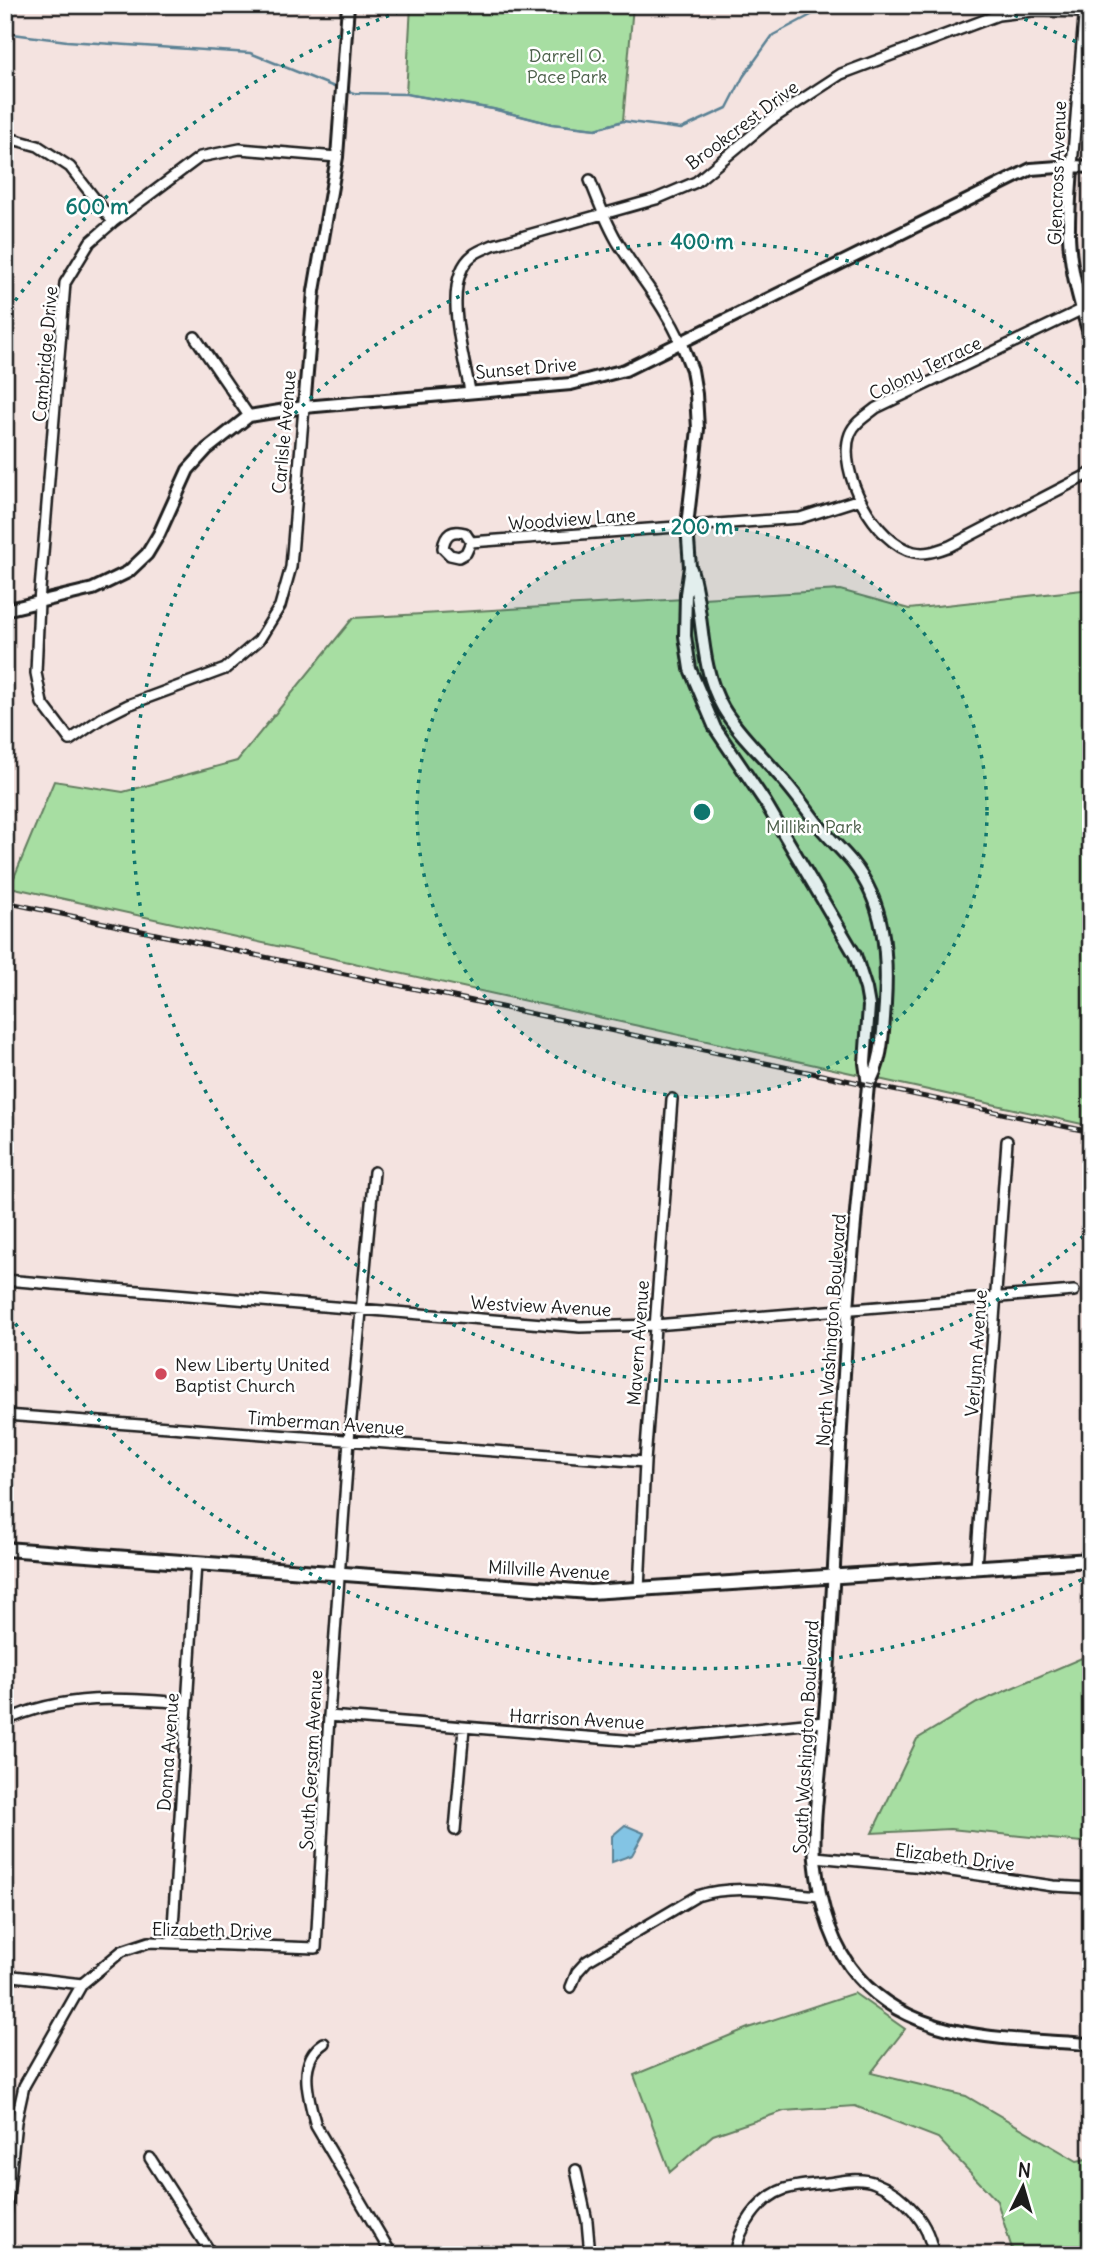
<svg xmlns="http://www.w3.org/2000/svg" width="1096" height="2260" font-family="Delius,sans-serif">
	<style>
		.green { fill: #a7dea2; stroke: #627d5f; stroke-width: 2 }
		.water { fill: #83c4e4; stroke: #5a8194; stroke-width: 2 }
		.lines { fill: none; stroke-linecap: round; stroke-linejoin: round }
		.stream { stroke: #5a8194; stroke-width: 2.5 }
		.minor-casing { stroke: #1c1c1c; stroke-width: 14 }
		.tertiary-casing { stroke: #1c1c1c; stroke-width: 16 }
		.secondary-casing { stroke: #1c1c1c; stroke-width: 18 }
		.minor { stroke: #fff; stroke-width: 9 }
		.tertiary { stroke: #fff; stroke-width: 10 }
		.secondary { stroke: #fff; stroke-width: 12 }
		.rail-casing { stroke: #1c1c1c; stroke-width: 5 }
		.rail { stroke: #fff; stroke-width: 2.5; stroke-dasharray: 8; stroke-linecap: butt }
		.ring { fill: none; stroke: #0f766e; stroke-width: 3.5; stroke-dasharray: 3.5 7 }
		.poi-dot { fill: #d1495b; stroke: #fff; stroke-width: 2.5 }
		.labels { text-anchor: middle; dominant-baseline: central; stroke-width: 5; stroke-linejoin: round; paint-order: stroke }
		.park-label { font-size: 18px; fill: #4d604b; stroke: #fff }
		.street-label { font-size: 18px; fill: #1c1c1c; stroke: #fff }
		.poi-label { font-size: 18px; fill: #1c1c1c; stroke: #fff; text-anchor: start }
		.centre { fill: #0f766e; stroke: #fff; stroke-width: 3.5 }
		.ring-label { font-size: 21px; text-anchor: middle; font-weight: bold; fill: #0f766e; stroke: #fff; stroke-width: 5; stroke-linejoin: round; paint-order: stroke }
	</style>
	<rect width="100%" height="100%" fill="#f4e3e0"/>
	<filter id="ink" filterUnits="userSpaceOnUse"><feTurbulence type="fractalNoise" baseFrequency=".0143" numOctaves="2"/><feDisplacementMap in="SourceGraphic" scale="14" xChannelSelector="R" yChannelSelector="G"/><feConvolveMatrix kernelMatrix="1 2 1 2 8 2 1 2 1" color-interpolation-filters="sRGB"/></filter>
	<g filter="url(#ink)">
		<path class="green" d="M411,5H633L623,121L596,129L552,124L493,109L406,94Z
			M1091,589V1126L10,887L54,781L123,792L237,761L353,618L840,590L909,609Z
			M1091,1654V1843L950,1829L872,1833L917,1739L977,1703Z
			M854,1993L905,2029L871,2073L966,2096L1077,2161L1091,2158V2255H1012V2249L997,2201L938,2138L855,2106L784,2111L713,2135L670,2172L634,2075L748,2028Z"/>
		<path class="water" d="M625,1825L644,1833L632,1855L612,1862V1836Z"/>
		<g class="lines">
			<path class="stream" d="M5,33L67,41L250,53L337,88
				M344,90L354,93L406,94L493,109L552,124L596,129L623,121L681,129L727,108L743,77L773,35L830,5"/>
			<defs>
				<path id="minor" d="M5,137L38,146L70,167L113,222
					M1072,166L1085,5
					M590,180C598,201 606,222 617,241C640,278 663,303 682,344
					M1081,310L876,408C866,416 855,422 850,434C836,471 876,544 914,552C927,555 938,550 950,546L1091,473
					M195,337L249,416
					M470,391C464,357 440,280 473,255C479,250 487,248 493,245L656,199L696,182L769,121L841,74L998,15L1033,11L1084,12
					M304,407L291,567L280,606L259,640L225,669L128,705L102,718L70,740L42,703L36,673L39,602L65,283L90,242L113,222L200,157L240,149L337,157
					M471,542L466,553L459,557L450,555L443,548C445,534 452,529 465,533L471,542L800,518L860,499
					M5,1280L580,1327L655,1325L1074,1291
					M5,1415L645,1462
					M976,1567L1007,1141
					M639,1590L645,1462L672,1099
					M329,1716L636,1741L824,1722
					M5,1721C63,1693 125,1698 187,1703
					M455,1830L464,1728
					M815,1857L924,1867L1053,1886L1091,1888
					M172,1943L196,1563
					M5,1975L82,1984
					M571,1987L577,1972L587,1961L697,1896C735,1883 780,1893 820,1896
					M324,2043C296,2061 309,2099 316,2126L392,2255
					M150,2158L212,2255
					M576,2170L587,2221L590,2255
					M5,2224L16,2122L24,2086L82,1984L122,1951L149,1942L316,1948L329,1716L349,1440L374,1172
					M736,2255C737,2229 760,2197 785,2189C798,2185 814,2184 827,2183C843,2181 860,2177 875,2183C904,2194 930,2223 933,2255"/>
				<path id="tertiary" d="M1072,166C1071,186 1069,206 1069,226C1068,264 1080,304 1091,340
					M682,344L692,370L696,394L698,429L687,526L690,567L686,594L685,636L690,669L715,728L765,802L855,955L866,989L869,1006L865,1063L868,1085C861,1160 853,1235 848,1310C840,1426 836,1542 829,1657C827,1698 823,1738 819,1779C816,1805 813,1833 815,1859C819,1901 830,1945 858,1977C915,2043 1012,2038 1091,2044
					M304,407L314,291L337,157L348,5
					M691,569C705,615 698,665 723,708C737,732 759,752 777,773C793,790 806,809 820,827C830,839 842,850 852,862C885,903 888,954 885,1004C883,1029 883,1064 868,1085
					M5,610L93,589L128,572L147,554L159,534L188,470L207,449L249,416L304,407L571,384L625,370L1031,169L1072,166L1091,167"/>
				<path id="secondary" d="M5,1549L590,1592L1091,1560"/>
			</defs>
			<use href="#minor" class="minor-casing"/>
			<use href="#tertiary" class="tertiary-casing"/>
			<use href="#secondary" class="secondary-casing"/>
			<use href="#minor" class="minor"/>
			<use href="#tertiary" class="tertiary"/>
			<use href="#secondary" class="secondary"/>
			<defs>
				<path id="rail" d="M5,902L1091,1132"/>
			</defs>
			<use href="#rail" class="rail-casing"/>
			<use href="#rail" class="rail"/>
		</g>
	</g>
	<circle cx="702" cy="812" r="285" fill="#0f766e" fill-opacity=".12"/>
	<g class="ring">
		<circle cx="702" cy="812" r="285"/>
		<path d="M1091 1229A570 570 0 1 1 1091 395"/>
		<path d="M1091 1575A856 856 0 0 1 9 1315M9 309A856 856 0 0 1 409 8M995 8A856 856 0 0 1 1091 49"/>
	</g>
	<circle class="poi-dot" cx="161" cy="1374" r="7"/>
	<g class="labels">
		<g class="park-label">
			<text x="567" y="55">Darrell O.<tspan x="567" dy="21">Pace Park</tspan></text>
			<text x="814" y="826">Millikin Park</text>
		</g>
		<g class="street-label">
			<text transform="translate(742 125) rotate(-37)">Brookcrest Drive</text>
			<text transform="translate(1057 173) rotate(-88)">Glencross Avenue</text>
			<text transform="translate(45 354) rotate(-85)">Cambridge Drive</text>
			<text transform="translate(526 368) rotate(-5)">Sunset Drive</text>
			<text transform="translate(925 368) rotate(-26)">Colony Terrace</text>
			<text transform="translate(284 432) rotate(-85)">Carlisle Avenue</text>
			<text transform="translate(572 519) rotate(-4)">Woodview Lane</text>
			<text transform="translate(541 1306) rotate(3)">Westview Avenue</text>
			<text transform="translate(831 1330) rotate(-86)">North Washington Boulevard</text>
			<text transform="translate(638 1343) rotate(-86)">Mavern Avenue</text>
			<text transform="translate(976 1353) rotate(-86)">Verlynn Avenue</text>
			<text transform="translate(326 1423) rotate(4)">Timberman Avenue</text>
			<text transform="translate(549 1570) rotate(3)">Millville Avenue</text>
			<text transform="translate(577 1719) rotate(3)">Harrison Avenue</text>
			<text transform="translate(806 1737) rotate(-87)">South Washington Boulevard</text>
			<text transform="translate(168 1752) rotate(-86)">Donna Avenue</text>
			<text transform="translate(311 1760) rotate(-87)">South Gersam Avenue</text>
			<text transform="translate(955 1857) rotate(7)">Elizabeth Drive</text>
			<text transform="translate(212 1930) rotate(1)">Elizabeth Drive</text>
		</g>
		<g class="poi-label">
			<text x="175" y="1364">New Liberty United<tspan x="175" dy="21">Baptist Church</tspan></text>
		</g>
	</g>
	<circle cx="702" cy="812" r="10" class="centre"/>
	<g class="ring-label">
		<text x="97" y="214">600 m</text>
		<text x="702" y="249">400 m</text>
		<text x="702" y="534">200 m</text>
	</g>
	<rect width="1096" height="2260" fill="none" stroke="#fff" stroke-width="28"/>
	<rect x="14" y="14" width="1068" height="2232" fill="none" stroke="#1c1c1c" stroke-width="2.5" filter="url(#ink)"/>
	<g transform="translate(1023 2187) rotate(5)" stroke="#ffffff" stroke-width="5" paint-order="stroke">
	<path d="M0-5L12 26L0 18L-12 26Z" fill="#1c1c1c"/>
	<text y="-10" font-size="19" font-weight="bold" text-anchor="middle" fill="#1c1c1c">N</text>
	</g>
</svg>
